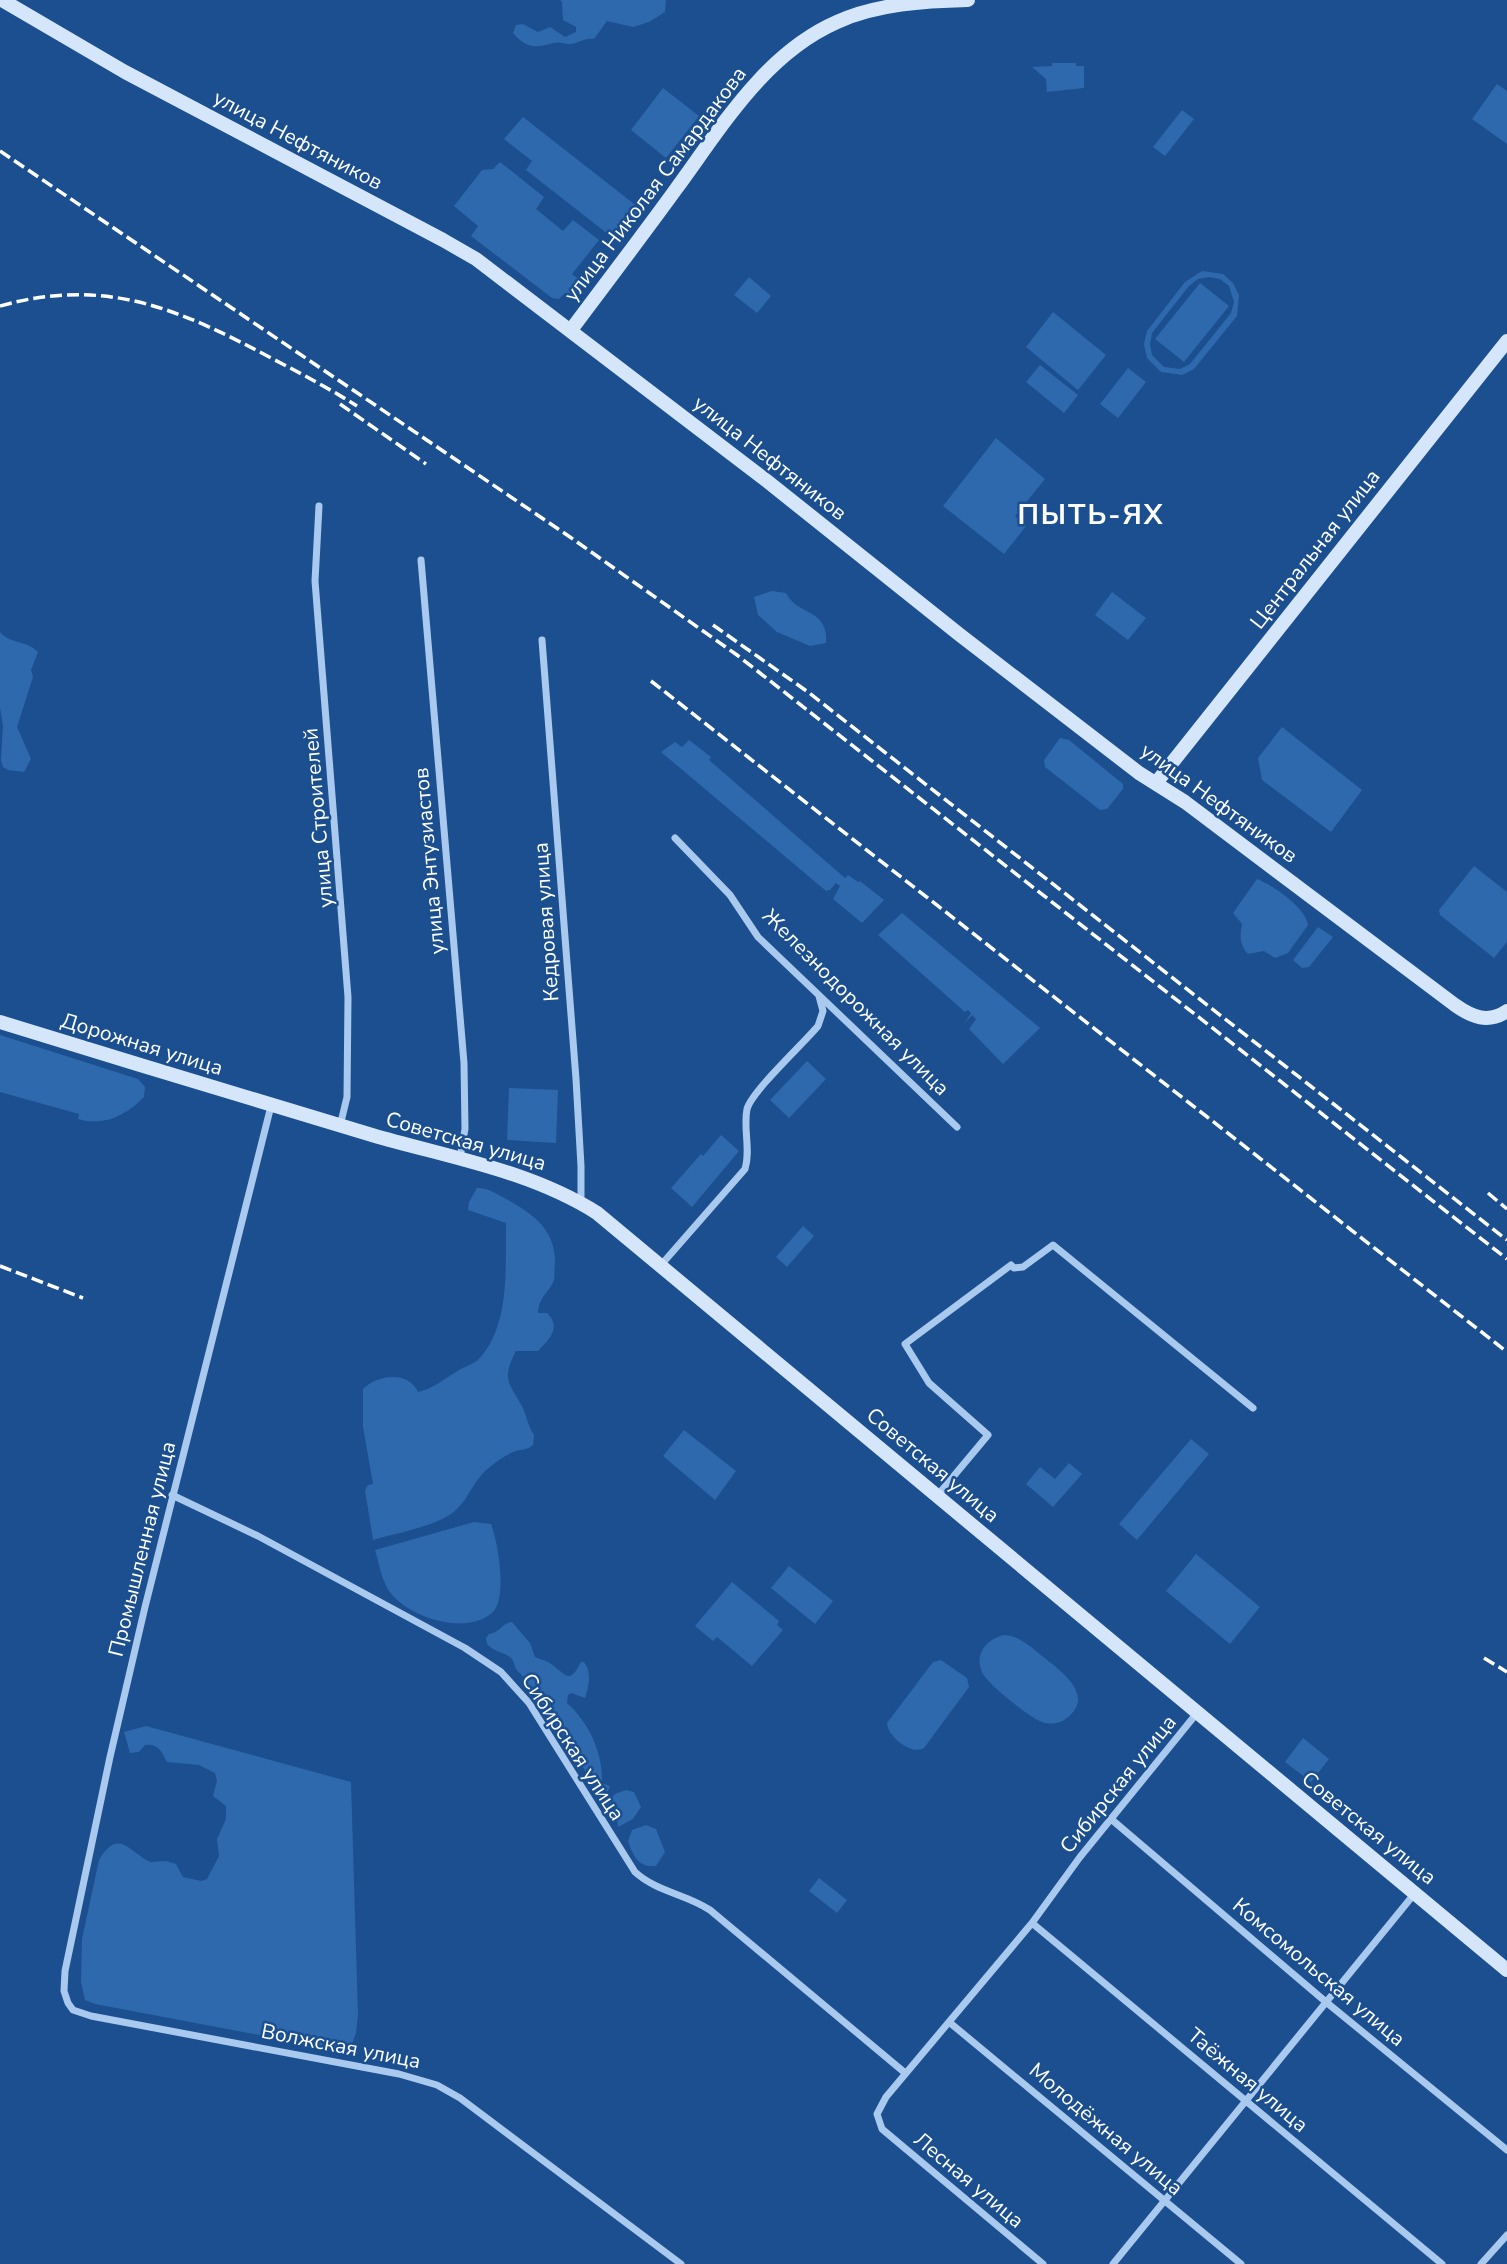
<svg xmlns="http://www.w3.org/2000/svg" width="1507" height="2264" font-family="'Nunito Sans',sans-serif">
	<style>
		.green { fill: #2e69ad; fill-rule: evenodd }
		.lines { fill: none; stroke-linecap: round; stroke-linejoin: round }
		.street { stroke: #a9c9ee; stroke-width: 7 }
		.secondary { stroke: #d6e6fa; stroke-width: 14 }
		.rail { stroke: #fff; stroke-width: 3.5; stroke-dasharray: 12 5; stroke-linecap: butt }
		.labels { text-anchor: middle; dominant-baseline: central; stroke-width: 5; stroke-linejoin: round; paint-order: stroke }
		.street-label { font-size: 21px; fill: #fff; stroke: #1b4f8f }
		.district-label { font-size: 28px; font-weight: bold; letter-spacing: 2px; fill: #fff; stroke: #1b4f8f }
	</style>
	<rect width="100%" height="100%" fill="#1b4f8f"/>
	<path class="green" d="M560,0H666L665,12L649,22L633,27L607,21L594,39C583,38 580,43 571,44C566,45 561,41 554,43C535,48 527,49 513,33L516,25L523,24L538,32L550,27L565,37L576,32V27L563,20L562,2Z
		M1052,63H1076V66H1084V88L1047,92L1046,79L1032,67L1052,66Z
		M1497,84L1507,91V144L1472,119Z
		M663,88L699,116L666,158L631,130Z
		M1182,110L1194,119L1165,156L1153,147Z
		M523,117L643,211L618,242L526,170L532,161L504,139Z
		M500,162L544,197L536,209L563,231L573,220L599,240L572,274L585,284L572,300L565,293L559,299L552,298L471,236L478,226L454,206L482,170L493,169Z
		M1202,271L1223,274L1233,283L1239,295L1237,316L1194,369L1182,375L1161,372L1147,358L1144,344L1147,331L1185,282ZM1209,277L1220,279L1229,286L1234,302L1231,313L1190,364L1180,369L1164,367L1152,355L1150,344L1152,333L1189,286L1198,279Z
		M749,277L771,296L757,313L734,295Z
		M1200,283L1229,306L1184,362L1155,339Z
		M1053,312L1106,355L1078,390L1026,347Z
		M1040,365L1078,395L1064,413L1026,382Z
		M1128,368L1146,382L1118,418L1100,404Z
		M996,438L1045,479L1015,516L1026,526L1004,554L943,506Z
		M772,591L786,593C797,616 829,608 826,643L810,646L777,632L758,615L754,597Z
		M1112,592L1146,618L1128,640L1095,615Z
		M0,632C11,645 25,639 38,652L31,670L33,677L17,727L31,759L24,772L8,770L3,767L1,760L3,726L0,708Z
		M1282,727L1362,790L1331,832L1262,780L1258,758Z
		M1060,738L1069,740L1123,784V789L1107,809L1100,810L1045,767L1044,760Z
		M689,740L711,757L709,760L845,878L848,875L858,882L860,881L884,900L862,923L833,899L840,886L836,883L830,890L826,891L661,752L675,742L682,747Z
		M1474,866L1507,892V942L1494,958L1440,915L1439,910Z
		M1257,879C1273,885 1306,908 1308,925L1288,953L1275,958L1264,951L1248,954C1239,944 1240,937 1242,924L1233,913Z
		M902,913L1040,1028L1003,1064L969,1029L976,1019L972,1015L964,1024L971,1013L968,1010L965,1012L878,935Z
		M1318,927L1333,937L1309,967L1302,968L1293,960Z
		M0,1035L138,1079L145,1087L144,1097C127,1115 103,1127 78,1119L79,1114L0,1092Z
		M807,1061L826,1079L789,1118L770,1100Z
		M509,1088L558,1090L556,1143L507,1140Z
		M721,1135L739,1151L692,1207L671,1188L701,1154L703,1156Z
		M477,1188C489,1188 495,1193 506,1199C533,1214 556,1230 555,1264C554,1268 555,1275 554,1280C549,1293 539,1296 538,1313H547C562,1328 549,1339 538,1351H516C501,1380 509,1382 523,1408C527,1417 528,1426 534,1435L533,1445C526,1451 520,1449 513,1452C504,1456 497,1461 490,1467C473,1480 470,1497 456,1510C439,1526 396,1533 373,1540L365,1490L368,1485L373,1484L363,1427V1389C377,1375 408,1370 418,1392C432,1389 443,1380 456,1372C463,1367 474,1364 479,1359C511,1324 505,1266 506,1223L468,1210L469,1202Z
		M803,1226L814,1236L787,1267L776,1257Z
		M684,1430L736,1471L715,1500L663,1456Z
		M1191,1439L1209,1454L1137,1540L1119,1524Z
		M1069,1463L1082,1474L1053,1507L1026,1484L1040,1467L1055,1479Z
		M474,1522L491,1524C498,1542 508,1599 492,1613C465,1636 407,1617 389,1591C381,1579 379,1563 375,1550Z
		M1196,1554L1260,1607L1230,1644L1166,1591Z
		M789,1566L833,1601L815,1624L771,1588Z
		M732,1582L779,1621L777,1625L783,1630L752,1666L717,1637L713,1641L695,1626Z
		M512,1622L530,1643L535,1657C540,1660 547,1660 551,1664C567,1675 569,1685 581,1662H584C592,1672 589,1687 585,1698L571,1693L568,1695L567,1703C588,1722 603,1751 602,1783L610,1786L608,1791L601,1792L592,1784L575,1752L521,1674C514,1669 516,1666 512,1659C509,1654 494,1652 487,1644L486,1638L489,1634C500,1633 502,1623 512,1622Z
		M1005,1635C1021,1636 1033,1649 1046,1659C1063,1673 1095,1696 1067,1718C1060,1724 1050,1725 1042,1722C1029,1717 990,1686 983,1674C973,1656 986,1638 1005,1635Z
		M941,1660L967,1678L969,1687L924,1748C912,1756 887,1736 887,1723L933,1662Z
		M146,1726L351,1782L358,2015L356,2033L351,2047L343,2050L322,2047L95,2004L85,2000L81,1982L82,1939L99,1860C118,1827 130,1852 150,1862L166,1861L176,1864L183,1877L201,1881L207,1879L219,1856L217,1839L226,1819V1806L213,1796L217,1781L215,1773L199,1765L167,1762C162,1752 158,1743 145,1745L139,1752L130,1753L124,1732Z
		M1303,1738L1329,1759L1311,1782L1285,1762Z
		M626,1790L634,1792L641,1807L633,1819L618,1827L617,1816L607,1812L606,1803L615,1794Z
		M646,1825L656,1829L665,1852L656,1866C638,1868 633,1855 628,1841L632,1830Z
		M819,1878L847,1900L837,1913L809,1891Z"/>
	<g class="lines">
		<path class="street" d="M319,506L315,581L348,997L347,1097L340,1126
			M421,560L464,1063L465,1129L460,1158
			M542,640L576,1079L581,1166V1202
			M675,838L730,895L758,937L957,1127
			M271,1106L145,1607L110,1757L65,1971L64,1991L68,2003L73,2010L91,2016L399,2074L437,2085L460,2098L681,2264
			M661,1265L745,1169C751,1150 743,1129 747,1109C752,1091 804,1043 818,1026L823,1011L819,996
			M172,1495L258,1536L465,1648L501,1672L529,1703L635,1872C657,1892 686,1894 710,1910L904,2072
			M937,1496L988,1435L929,1383L905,1344L1011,1265L1014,1268L1023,1267L1053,1245L1253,1408
			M1111,1819L1326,2002L1507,2150
			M1032,1923L1442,2264
			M949,2022L1241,2264
			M1043,2264L882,2129L877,2114L886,2097L1032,1923L1080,1857L1197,1713
			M1113,2264L1415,1893
			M1481,2264L1507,2235"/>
		<path class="secondary" d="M2,0L125,72L443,240L476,259L767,481L960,635L1139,773L1185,802L1455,1005C1472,1017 1488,1024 1507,1011
			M571,330C606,283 642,236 676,189C721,128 764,54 837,22C876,4 925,1 968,0
			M1156,783L1507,341
			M0,1022C124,1060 247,1098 372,1135C447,1157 529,1170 597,1213L1507,1970"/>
		<path class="rail" d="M0,151L570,537L737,655L1507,1259
			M0,306C107,276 181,310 273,359C302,374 330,389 357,406
			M340,404L426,464
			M713,625L808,692L1507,1240
			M651,681L1507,1352
			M1488,1193L1507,1209
			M0,1266L83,1298
			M1484,1658L1507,1672"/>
	</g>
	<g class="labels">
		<g class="street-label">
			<text transform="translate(298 140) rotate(28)">улица Нефтяников</text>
			<text transform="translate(655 184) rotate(-53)">улица Николая Самардакова</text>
			<text transform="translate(770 458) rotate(38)">улица Нефтяников</text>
			<text transform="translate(1315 549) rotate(-52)">Центральная улица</text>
			<text transform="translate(1219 803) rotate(36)">улица Нефтяников</text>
			<text transform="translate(318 818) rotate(-95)">улица Строителей</text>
			<text transform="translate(429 861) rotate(-95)">улица Энтузиастов</text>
			<text transform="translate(546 922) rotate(-94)">Кедровая улица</text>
			<text transform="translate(856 1002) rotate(45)">Железнодорожная улица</text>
			<text transform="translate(142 1044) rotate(17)">Дорожная улица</text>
			<text transform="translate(466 1141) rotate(16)">Советская улица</text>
			<text transform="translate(933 1465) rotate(40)">Советская улица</text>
			<text transform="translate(142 1549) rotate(-76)">Промышленная улица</text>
			<text transform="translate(573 1747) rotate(57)">Сибирская улица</text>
			<text transform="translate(1118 1784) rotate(-51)">Сибирская улица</text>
			<text transform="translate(1369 1828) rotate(39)">Советская улица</text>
			<text transform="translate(1319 1972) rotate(40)">Комсомольская улица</text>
			<text transform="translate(341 2046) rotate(11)">Волжская улица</text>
			<text transform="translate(1248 2080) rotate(40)">Таёжная улица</text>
			<text transform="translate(1106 2129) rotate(40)">Молодёжная улица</text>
			<text transform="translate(969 2180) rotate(40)">Лесная улица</text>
		</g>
		<g class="district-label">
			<text x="1091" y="515">ПЫТЬ-ЯХ</text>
		</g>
	</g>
</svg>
